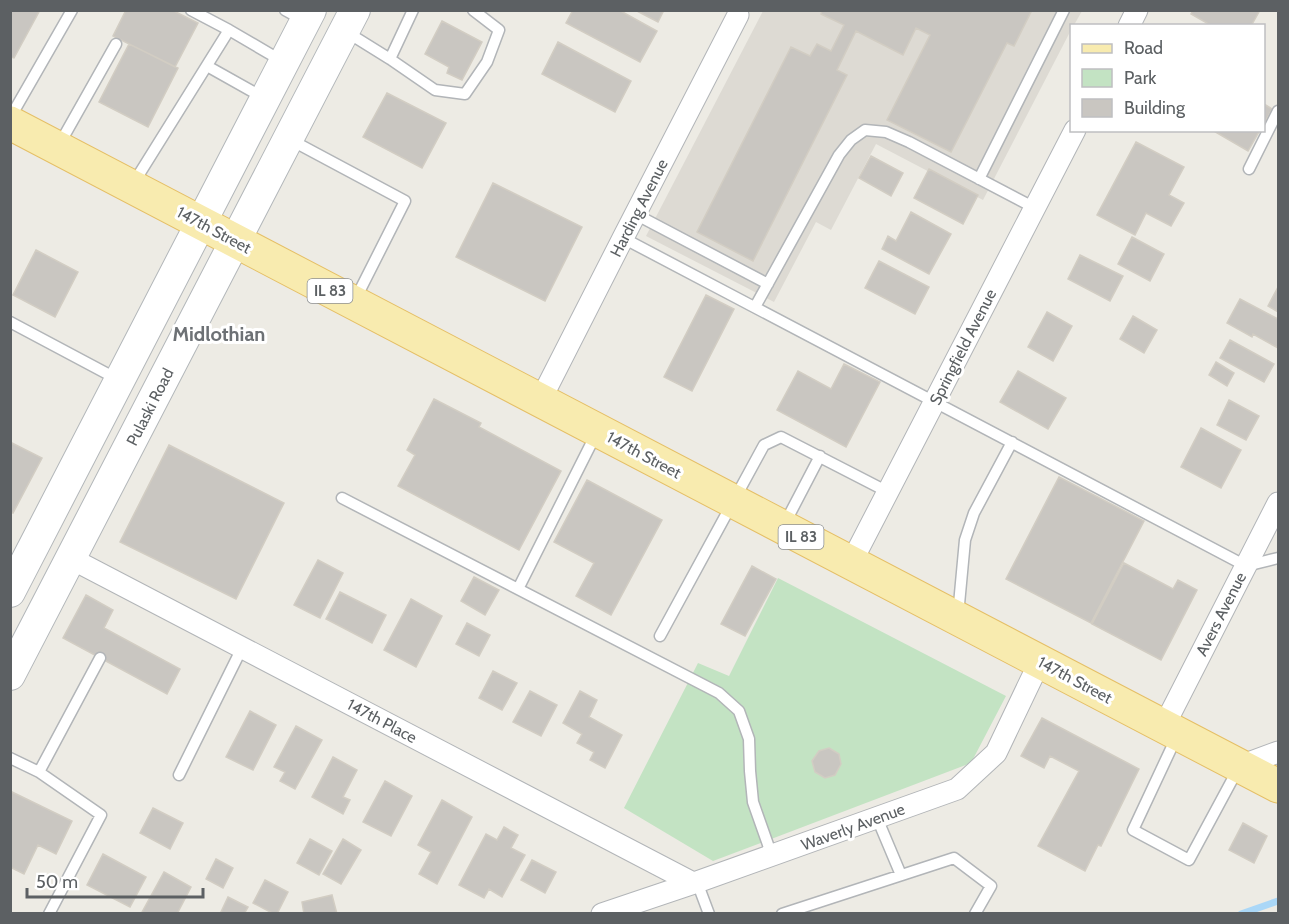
<svg xmlns="http://www.w3.org/2000/svg" width="1289" height="924" font-family="Cabin,sans-serif">
	<style>
		.education { fill: #dddad3 }
		.green { fill: #c3e3c3 }
		.lines { fill: none; stroke-linecap: round; stroke-linejoin: round }
		.stream { stroke: #aad7f7; stroke-width: 7 }
		.building { fill: #c9c6c1; stroke: #d2cdc3; stroke-width: 1.5 }
		.lane-casing { stroke: #b2b5b8; stroke-width: 13 }
		.street-casing { stroke: #b2b5b8; stroke-width: 23 }
		.secondary-casing { stroke: #b3b7ba; stroke-width: 32 }
		.primary-casing { stroke: #e5bf66; stroke-width: 35 }
		.lane { stroke: #fff; stroke-width: 10 }
		.street { stroke: #fff; stroke-width: 21 }
		.secondary { stroke: #fff; stroke-width: 30 }
		.primary { stroke: #f8ebaf; stroke-width: 33 }
		.labels { text-anchor: middle; dominant-baseline: central; stroke-width: 6; stroke-linejoin: round; paint-order: stroke }
		.shield { fill: #fff; stroke: #8d9092; stroke-width: 1.5 }
		.shield-label { font-size: 15px; font-weight: bold; fill: #5c6063 }
		.street-label { font-size: 16px; fill: #5c6063; stroke: #fff }
		.quarter-label { font-size: 20px; font-weight: bold; fill: #6d7175; stroke: #fff }
	</style>
	<rect width="100%" height="100%" fill="#edebe4"/>
	<path class="education" d="M763,11H1082L1074,25L1072,26L1071,30L983,200L876,144L831,230L816,222L774,302L646,236Z"/>
	<path class="green" d="M778,578L1006,696L971,763L713,861L624,808L698,663L729,676Z"/>
	<g class="lines">
		<path class="stream" d="M1241,914L1278,901"/>
	</g>
	<path class="building" d="M10,10H40L14,58L10,57Z
		M126,10H172L198,23L175,67L113,36Z
		M573,10H619L657,31L640,62L566,23Z
		M635,10H664L658,22Z
		M822,10H1032L1014,46L1007,43L951,152L887,120L930,35L916,28L903,55L856,31L837,70L847,75L753,261L697,232L791,47L810,56L817,44L831,51L844,25L821,14Z
		M1193,10H1257L1259,12L1251,26H1212L1191,14Z
		M442,21L482,42L462,80L447,73L449,67L425,54Z
		M558,42L631,81L615,112L542,74Z
		M129,44L178,68L148,127L99,102Z
		M387,93L446,123L422,168L363,137Z
		M1264,104L1272,109L1264,124Z
		M1212,130H1260L1248,151Z
		M1136,142L1184,167L1169,195L1184,203L1171,226L1146,213L1135,235L1097,215Z
		M871,156L903,173L891,196L859,178Z
		M929,169L978,195L963,224L914,198Z
		M493,183L582,227L545,301L456,257Z
		M911,212L951,234L929,274L882,249L888,236L896,241Z
		M1132,237L1164,254L1150,281L1118,264Z
		M36,250L78,272L55,317L13,295Z
		M1080,255L1123,276L1110,301L1068,279Z
		M879,261L929,287L915,314L865,288Z
		M1278,287V312L1268,306Z
		M706,295L734,309L692,391L664,377Z
		M1240,299L1278,319V348L1253,334L1252,337L1227,323Z
		M1047,312L1072,326L1053,361L1028,347Z
		M1133,316L1157,330L1144,353L1120,339Z
		M1230,340L1274,364L1264,382L1220,358Z
		M1216,362L1234,373L1227,386L1209,375Z
		M844,364L880,382L846,447L777,410L798,371L831,389Z
		M1018,371L1066,398L1048,429L1000,402Z
		M434,399L481,423L479,427L561,471L519,550L398,486L415,455L407,450Z
		M1229,400L1259,416L1246,440L1217,425Z
		M1201,428L1241,450L1221,488L1181,467Z
		M10,442L42,458L13,513L10,512Z
		M169,445L284,503L236,599L120,542Z
		M1059,477L1144,521L1091,623L1006,579Z
		M587,480L662,520L611,615L576,596L594,563L554,542Z
		M318,560L343,573L320,618L294,605Z
		M1124,563L1173,589L1178,580L1197,590L1161,660L1092,624Z
		M752,566L776,579L745,636L721,624Z
		M474,577L499,590L485,615L461,601Z
		M340,592L386,615L372,643L326,619Z
		M86,595L113,610L104,628L180,669L167,694L63,638Z
		M411,599L442,616L416,667L384,650Z
		M467,623L490,635L479,656L456,644Z
		M493,671L517,683L502,710L479,698Z
		M530,691L557,705L541,736L513,722Z
		M580,691L597,700L589,717L622,735L605,768L590,760L594,752L577,743L582,734L563,723Z
		M250,711L276,725L253,770L226,757Z
		M1042,718L1139,769L1101,846L1098,845L1085,871L1038,846L1079,771L1050,756L1044,768L1021,756Z
		M296,726L322,740L295,789L280,781L285,772L274,767Z
		M829,748L839,754L841,764L835,775L825,778L815,772L812,761L819,751Z
		M333,757L357,770L343,797L350,800L343,814L312,797Z
		M385,781L412,796L391,836L363,822Z
		M10,791L72,821L56,854L38,845L24,874L10,867Z
		M442,800L472,817L437,884L419,874L431,852L418,845Z
		M153,808L183,823L170,849L140,833Z
		M1243,823L1267,836L1254,863L1229,850Z
		M504,827L518,835L511,848L525,855L502,897L489,889L484,898L459,885L486,834L497,840Z
		M310,839L332,851L319,875L297,863Z
		M343,839L361,850L341,884L323,874Z
		M103,854L146,877L130,907L87,885Z
		M216,859L233,868L223,888L206,879Z
		M532,860L556,872L545,893L521,880Z
		M164,872L191,887L177,914H141Z
		M265,880L288,892L277,914H274L253,903Z
		M332,895L337,914H304L302,902Z
		M228,897L248,907L244,914H220Z"/>
	<g class="lines">
		<defs>
			<path id="lane" d="M191,10L229,30L282,61
				M285,10L305,21
				M345,31L390,59L435,90L465,94L487,62L499,30L473,10
				M390,59L413,10
				M207,66L264,98
				M10,118L72,10
				M289,139L405,201L355,300
				M59,145L116,44
				M1249,169L1278,111
				M979,179L1064,10
				M133,184L229,30
				M635,214L768,284
				M623,238L1246,566L1278,558
				M755,307L839,155L851,140L865,130L886,132L909,142L1035,208
				M10,322L119,380
				M342,498L719,693L739,711L749,739L750,771L753,802L772,856
				M784,525L820,456
				M518,589L596,434
				M958,615L965,540L974,513L1012,442
				M660,636L764,445L781,437L888,492
				M1177,736L1133,830L1189,860L1238,769
				M10,758L39,772
				M179,775L242,648
				M877,818L901,875
				M697,882L709,914
				M49,914L101,815L39,772L100,658
				M782,914L954,858L991,886L975,914"/>
			<path id="street" d="M1129,26L1137,10
				M540,401L623,238L738,15
				M72,559L693,883
				M851,563L1075,130
				M1164,726L1278,503
				M1240,766L1278,752
				M602,914L697,882L957,789L996,753L1040,661"/>
			<path id="secondary" d="M10,592L311,10
				M10,675L355,10"/>
			<path id="primary" d="M10,123L1278,786"/>
		</defs>
		<use href="#lane" class="lane-casing"/>
		<use href="#street" class="street-casing"/>
		<use href="#secondary" class="secondary-casing"/>
		<use href="#primary" class="primary-casing"/>
		<use href="#lane" class="lane"/>
		<use href="#street" class="street"/>
		<use href="#secondary" class="secondary"/>
		<use href="#primary" class="primary"/>
	</g>
	<g class="labels">
		<g class="shield">
			<rect x="307.5" y="279" width="45" height="24" rx="4.5"/>
			<rect x="778.5" y="525" width="45" height="24" rx="4.5"/>
		</g>
		<g class="shield-label">
			<text x="330" y="291">IL 83</text>
			<text x="801" y="537">IL 83</text>
		</g>
		<g class="street-label">
			<text transform="translate(639 208) rotate(-63)">Harding Avenue</text>
			<text transform="translate(214 230) rotate(28)">147th Street</text>
			<text transform="translate(963 347) rotate(-63)">Springfield Avenue</text>
			<text transform="translate(150 407) rotate(-63)">Pulaski Road</text>
			<text transform="translate(644 455) rotate(28)">147th Street</text>
			<text transform="translate(1221 614) rotate(-63)">Avers Avenue</text>
			<text transform="translate(1075 680) rotate(28)">147th Street</text>
			<text transform="translate(382 721) rotate(28)">147th Place</text>
			<text transform="translate(853 827) rotate(-20)">Waverly Avenue</text>
		</g>
		<g class="quarter-label">
			<text x="219" y="334">Midlothian</text>
		</g>
	</g>
	<rect width="1289" height="924" fill="none" stroke="#5c6063" stroke-width="24"/>
	<rect x="1070" y="24" width="195" height="108" fill="#ffffff" stroke="#bebfc1" stroke-width="1.5"/>
	<rect x="1082" y="44" width="30" height="9" fill="#f8ebaf" stroke="#bebfc1" stroke-width="1.5"/>
	<text x="1124" y="54" font-size="18" fill="#5c6063">Road</text>
	<rect x="1082" y="69" width="30" height="18" fill="#c3e3c3" stroke="#bebfc1" stroke-width="1.5"/>
	<text x="1124" y="84" font-size="18" fill="#5c6063">Park</text>
	<rect x="1082" y="99" width="30" height="18" fill="#c9c6c1" stroke="#bebfc1" stroke-width="1.5"/>
	<text x="1124" y="114" font-size="18" fill="#5c6063">Building</text>
	<path d="M27 888v9h176v-9" fill="none" stroke="#5c6063" stroke-width="3"/>
	<text x="36" y="888" font-size="18" fill="#5c6063" stroke="#ffffff" stroke-width="4.5" paint-order="stroke">50 m</text>
</svg>
